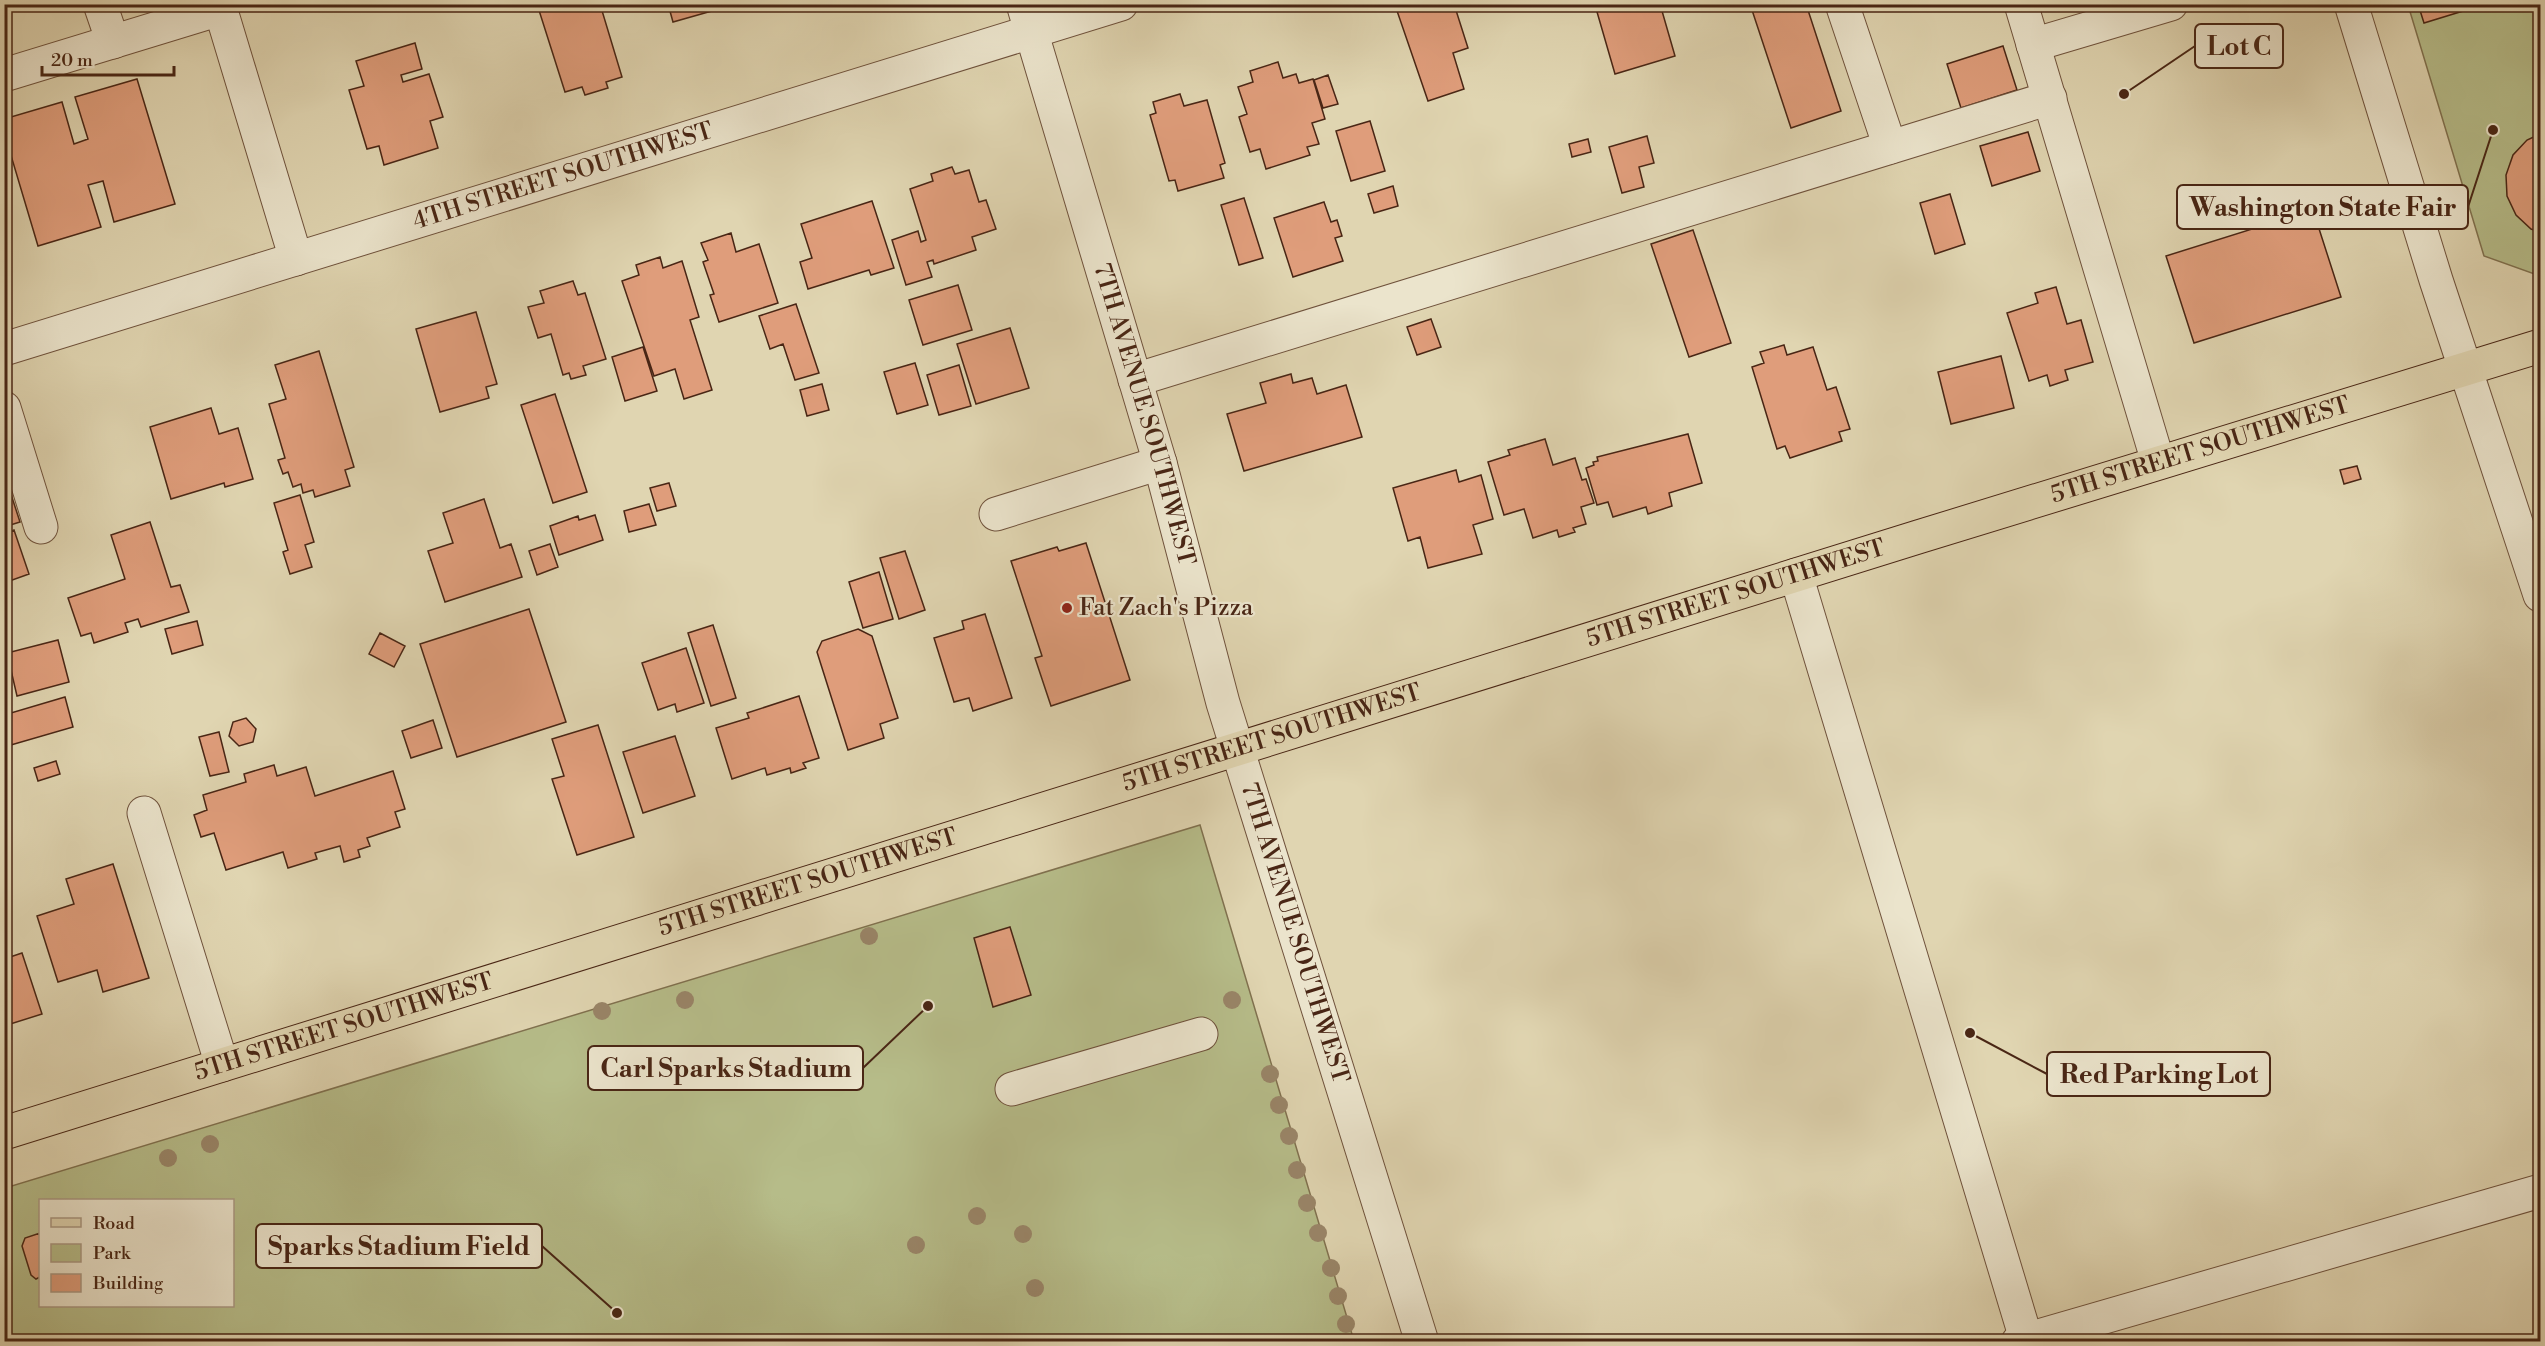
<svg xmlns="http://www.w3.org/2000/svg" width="2545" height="1346" font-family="'Libre Bodoni',serif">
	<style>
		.green { fill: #b6bc89; stroke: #80714f; stroke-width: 1.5; fill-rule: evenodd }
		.building { fill: #df9d7b; stroke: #492615; stroke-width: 1.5 }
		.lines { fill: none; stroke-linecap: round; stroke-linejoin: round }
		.minor-casing { stroke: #6f523c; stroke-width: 35 }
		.major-casing { stroke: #492615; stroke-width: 35 }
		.minor { stroke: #ebe4cc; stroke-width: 33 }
		.major { stroke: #e0d5b1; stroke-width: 33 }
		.tree { fill: #998568 }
		.poi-dot { fill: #8f2418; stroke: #ebe4cc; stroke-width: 2 }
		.labels { text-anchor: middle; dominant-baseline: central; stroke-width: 4.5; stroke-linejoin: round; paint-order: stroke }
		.street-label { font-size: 24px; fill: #492615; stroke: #ebe4cc }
		.poi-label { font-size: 24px; fill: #492615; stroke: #ebe4cc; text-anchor: start }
		.leader { fill: none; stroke: #492615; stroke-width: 2 }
		.callout-dot { fill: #492615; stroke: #ebe4cc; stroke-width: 2 }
		.callout { fill: #ebe4cc; stroke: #492615; stroke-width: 2 }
		.callout-label { font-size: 26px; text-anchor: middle; font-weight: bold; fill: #492615 }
	</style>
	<rect width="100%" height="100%" fill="#e0d5b1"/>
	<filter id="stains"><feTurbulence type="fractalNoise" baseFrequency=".00333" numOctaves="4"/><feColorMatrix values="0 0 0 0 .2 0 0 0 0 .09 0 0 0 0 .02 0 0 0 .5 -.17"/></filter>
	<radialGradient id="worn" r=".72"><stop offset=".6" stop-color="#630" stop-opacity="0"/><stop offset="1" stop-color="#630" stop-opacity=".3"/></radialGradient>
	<path class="green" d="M2408,5H2540V276L2484,256Z
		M1200,825L1354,1341L5,1342V1188ZM40,1200H232V1306H40Z"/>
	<path class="building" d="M377,4H402L385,10L384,6L378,8Z
		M537,4H600L622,77L606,82L608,88L585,95L582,87L565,92Z
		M668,4H725L726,7L673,22Z
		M1417,4L1418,8L1428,4H1454L1468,48L1453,53L1464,89L1428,101L1395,5Z
		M1660,4L1675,56L1615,74L1595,5Z
		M1750,4H1806L1841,111L1791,128Z
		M2418,4H2486L2424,23Z
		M415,43L422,69L401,75L403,82L429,74L443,117L430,121L438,148L384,165L379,146L367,149L349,90L364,86L356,61Z
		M2003,46L2017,90L1961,108L1947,64Z
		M1278,62L1283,78L1296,74L1299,83L1313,79L1325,119L1312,123L1319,144L1307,147L1310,155L1266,169L1260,149L1250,152L1239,117L1247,114L1238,87L1253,82L1250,71Z
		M1328,75L1338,104L1323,108L1314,80Z
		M137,79L175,204L114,222L103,181L88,185L101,227L38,246L4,132V119L62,102L74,144L88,139L75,97Z
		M1180,94L1184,106L1207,100L1225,163L1220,165L1224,178L1178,191L1175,180L1169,181L1150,115L1156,113L1153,102Z
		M1370,121L1385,171L1351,181L1336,131Z
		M2028,132L2040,171L1992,186L1980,146Z
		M2540,134V232L2531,229L2516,215L2507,196L2506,175L2513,155L2527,140Z
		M1647,136L1654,163L1639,167L1644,187L1622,193L1609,147Z
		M1588,139L1591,152L1572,157L1569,144Z
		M952,167L955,174L969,170L979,202L986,200L996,229L972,237L976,250L934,264L933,260L927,262L932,277L906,285L892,240L918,231L921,242L926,240L910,189L933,181L931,174Z
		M1393,186L1398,206L1374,213L1368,194Z
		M1950,194L1965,244L1935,254L1920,203Z
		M1244,198L1263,258L1239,265L1221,205Z
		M872,201L894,268L871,275L869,270L808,289L800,262L812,258L801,224Z
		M1324,202L1331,222L1337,220L1342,236L1335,238L1343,261L1293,277L1274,218Z
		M2313,210L2341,297L2194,343L2166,256Z
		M1693,230L1731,343L1689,357L1651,244Z
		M731,233L736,252L759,244L778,303L719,322L710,295L714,294L703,262L708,260L701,243Z
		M4,246L10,264L4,265Z
		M660,257L663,268L682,261L699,317L690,320L712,390L684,399L675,369L654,376L622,281L639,275L636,265Z
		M573,281L578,295L585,293L606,359L583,366L586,375L571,379L569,373L563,375L551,334L538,338L528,307L544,303L540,291Z
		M958,285L972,330L923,345L909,300Z
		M2056,287L2067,324L2081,320L2093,362L2065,370L2068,380L2050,386L2047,375L2029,381L2007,313L2038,303L2035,293Z
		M796,304L819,373L795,380L783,344L770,349L759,316Z
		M476,312L497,384L486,387L489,398L440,412L416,329Z
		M1431,319L1441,347L1417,355L1407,327Z
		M1010,328L1029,388L976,404L957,344Z
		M1784,345L1787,355L1813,347L1827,390L1836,387L1850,429L1839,432L1842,441L1790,458L1785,446L1777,449L1752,367L1764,363L1760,352Z
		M643,347L657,391L625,401L612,357Z
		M319,351L354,467L345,470L350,486L315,497L313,490L303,493L301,484L293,487L288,472L283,474L278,460L285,458L269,404L286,399L275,365Z
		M2001,356L2014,408L1951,424L1938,372Z
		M915,363L928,405L897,414L884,372Z
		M959,365L971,406L939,415L927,375Z
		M1291,374L1293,383L1312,378L1317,394L1346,385L1362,437L1244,471L1227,414L1266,403L1260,383Z
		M822,384L829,410L807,416L800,390Z
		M555,394L587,492L553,503L521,405Z
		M211,408L219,434L238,428L253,479L225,487L224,483L171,499L150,427Z
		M1688,434L1702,483L1669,493L1672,506L1648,514L1646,507L1613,517L1608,502L1597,505L1586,468L1594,465L1593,462L1598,461L1597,457Z
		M1545,439L1553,465L1575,458L1582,480L1586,479L1594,503L1581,507L1586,524L1573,528L1575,532L1559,537L1557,530L1533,538L1524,509L1504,515L1488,462L1510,455L1508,450Z
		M2357,466L2361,479L2344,484L2340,470Z
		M1456,470L1459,482L1481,475L1493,519L1473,525L1482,554L1428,568L1420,537L1408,541L1393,488Z
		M6,479L20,522L4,527V480Z
		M669,483L676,506L657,511L650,488Z
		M300,495L314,542L305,545L312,567L290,574L283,552L288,550L274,503Z
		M484,499L500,548L511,544L522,577L445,602L428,551L453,543L443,513Z
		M649,504L656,525L629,532L624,511Z
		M595,515L603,540L559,555L550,526L578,516L579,520Z
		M150,522L171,587L180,585L189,612L141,627L138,619L125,623L128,632L94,643L91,633L81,636L68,598L125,579L111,535Z
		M14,530L29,574L4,583V534Z
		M1086,543L1130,680L1051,706L1035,658L1042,656L1011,561L1057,547L1059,551Z
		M550,544L558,567L537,575L529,551Z
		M905,551L925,610L899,619L880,558Z
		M879,572L893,619L863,628L849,582Z
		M529,609L566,722L457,757L420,644Z
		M985,614L1012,698L973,711L969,698L954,702L934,638L964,629L962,621Z
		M197,621L203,645L172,654L165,629Z
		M713,625L736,698L711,706L688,633Z
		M858,629L872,636L898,718L880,724L884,738L848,750L817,652L822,641Z
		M380,633L405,646L394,667L369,654Z
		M58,640L69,682L17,696L7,653Z
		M686,648L704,703L677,712L675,704L658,710L642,663Z
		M799,696L819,758L803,763L806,768L791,773L790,768L767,775L765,768L732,779L716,728L749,718L747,713Z
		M65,697L73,727L4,747V715Z
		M246,718L256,729L253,742L239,746L229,736L233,722Z
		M433,720L442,748L411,758L402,731Z
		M598,725L634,837L577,855L552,779L564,776L552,739Z
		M219,732L229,772L210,776L199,737Z
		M675,736L695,796L643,813L623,752Z
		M56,761L60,774L38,781L34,768Z
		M274,765L277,776L306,767L315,796L393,771L405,809L395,812L400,827L367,838L370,846L358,850L360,857L344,862L340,846L315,853L317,859L288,868L283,852L226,870L214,833L201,837L194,815L207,810L203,795L246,782L244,774Z
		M113,864L149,978L103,992L97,970L58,982L37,916L74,904L66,879Z
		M1010,927L1031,995L993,1007L974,938Z
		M22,953L42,1014L4,1026V959Z
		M40,1233V1277L36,1279L31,1275L22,1246L25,1238Z"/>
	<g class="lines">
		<defs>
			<g id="minor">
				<path d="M100,4L113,42"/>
				<path d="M219,4L296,259"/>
				<path id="s1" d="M1023,4L1160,463L1223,703L1422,1342"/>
				<path d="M1842,4L1890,147"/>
				<path d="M2021,4L2158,462"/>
				<path d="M2351,4L2436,280L2540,595"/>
				<path d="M2033,45L2171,4"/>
				<path d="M4,75L220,9"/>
				<path id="s2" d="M4,349L1121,4"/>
				<path d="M1135,380L2050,98"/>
				<path d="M4,408L41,527"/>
				<path d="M996,514L1160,463"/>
				<path d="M1796,575L2027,1342"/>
				<path d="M144,813L222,1065"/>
				<path d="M1012,1089L1201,1034"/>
				<path d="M2018,1342L2540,1191"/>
			</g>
			<g id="major">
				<path id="s3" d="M4,1133L1918,537L2540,346"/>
			</g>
		</defs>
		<use href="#minor" class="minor-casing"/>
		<use href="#major" class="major-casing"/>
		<use href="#minor" class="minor"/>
		<use href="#major" class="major"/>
	</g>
	<g class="tree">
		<circle cx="869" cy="936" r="9"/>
		<circle cx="685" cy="1000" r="9"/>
		<circle cx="1232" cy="1000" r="9"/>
		<circle cx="602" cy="1011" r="9"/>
		<circle cx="1270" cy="1074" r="9"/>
		<circle cx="1279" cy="1105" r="9"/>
		<circle cx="1289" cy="1136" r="9"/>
		<circle cx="210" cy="1144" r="9"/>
		<circle cx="168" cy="1158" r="9"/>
		<circle cx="1297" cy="1170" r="9"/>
		<circle cx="1307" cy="1203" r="9"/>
		<circle cx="977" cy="1216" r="9"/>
		<circle cx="1318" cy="1233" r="9"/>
		<circle cx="1023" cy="1234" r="9"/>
		<circle cx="916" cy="1245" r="9"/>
		<circle cx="1331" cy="1268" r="9"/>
		<circle cx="1035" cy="1288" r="9"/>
		<circle cx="1338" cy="1296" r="9"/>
		<circle cx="1346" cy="1324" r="9"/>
	</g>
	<circle class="poi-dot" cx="1067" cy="608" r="6"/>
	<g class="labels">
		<g class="street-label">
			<text stroke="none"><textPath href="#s2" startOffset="585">4TH STREET SOUTHWEST</textPath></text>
			<text stroke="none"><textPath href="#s1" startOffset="428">7TH AVENUE SOUTHWEST</textPath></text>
			<text stroke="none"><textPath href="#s3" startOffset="2300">5TH STREET SOUTHWEST</textPath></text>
			<text stroke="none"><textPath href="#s3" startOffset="1814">5TH STREET SOUTHWEST</textPath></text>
			<text stroke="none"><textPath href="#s3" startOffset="1328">5TH STREET SOUTHWEST</textPath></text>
			<text stroke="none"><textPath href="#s3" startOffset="842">5TH STREET SOUTHWEST</textPath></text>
			<text stroke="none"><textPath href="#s1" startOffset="968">7TH AVENUE SOUTHWEST</textPath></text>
			<text stroke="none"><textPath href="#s3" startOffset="356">5TH STREET SOUTHWEST</textPath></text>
		</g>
		<g class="poi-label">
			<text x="1079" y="608">Fat Zach's Pizza</text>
		</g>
	</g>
	<path class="leader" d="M2124 94L2195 46M2493 130L2468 207M928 1006L863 1068M1970 1033L2047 1074M617 1313L542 1246"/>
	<g class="callout-dot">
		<circle cx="2124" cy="94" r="6"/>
		<circle cx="2493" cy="130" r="6"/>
		<circle cx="928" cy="1006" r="6"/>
		<circle cx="1970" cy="1033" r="6"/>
		<circle cx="617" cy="1313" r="6"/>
	</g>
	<g class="callout">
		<rect x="2195" y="24" width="88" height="44" rx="6"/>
		<rect x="2177" y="185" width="291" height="44" rx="6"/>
		<rect x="588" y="1046" width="275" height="44" rx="6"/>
		<rect x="2047" y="1052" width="223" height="44" rx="6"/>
		<rect x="256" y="1224" width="286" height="44" rx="6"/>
	</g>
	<g class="callout-label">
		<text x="2239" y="55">Lot C</text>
		<text x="2323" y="216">Washington State Fair</text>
		<text x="726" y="1077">Carl Sparks Stadium</text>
		<text x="2159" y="1083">Red Parking Lot</text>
		<text x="399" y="1255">Sparks Stadium Field</text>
	</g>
	<rect width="2545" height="1346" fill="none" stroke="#e0d5b1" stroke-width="24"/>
	<rect x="6" y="6" width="2533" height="1334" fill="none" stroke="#492615" stroke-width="3"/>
	<rect x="12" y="12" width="2521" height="1322" fill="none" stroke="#492615" stroke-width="1.5"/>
	<rect x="39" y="1199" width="195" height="108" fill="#ebe4cc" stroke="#aa9883" stroke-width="1.5"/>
	<rect x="51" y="1218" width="30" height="9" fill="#e0d5b1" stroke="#aa9883" stroke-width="1.5"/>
	<text x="93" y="1229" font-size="18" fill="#492615">Road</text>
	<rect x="51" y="1244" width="30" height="18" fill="#b6bc89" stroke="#aa9883" stroke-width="1.5"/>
	<text x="93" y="1259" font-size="18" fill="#492615">Park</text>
	<rect x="51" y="1274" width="30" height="18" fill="#df9d7b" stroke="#aa9883" stroke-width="1.5"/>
	<text x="93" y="1289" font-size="18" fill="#492615">Building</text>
	<path d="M42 66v9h132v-9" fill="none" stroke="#492615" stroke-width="3"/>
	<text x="51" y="66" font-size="18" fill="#492615" stroke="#ebe4cc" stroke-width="4.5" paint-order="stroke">20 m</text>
	<rect width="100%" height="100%" filter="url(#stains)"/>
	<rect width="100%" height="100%" fill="url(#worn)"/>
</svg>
